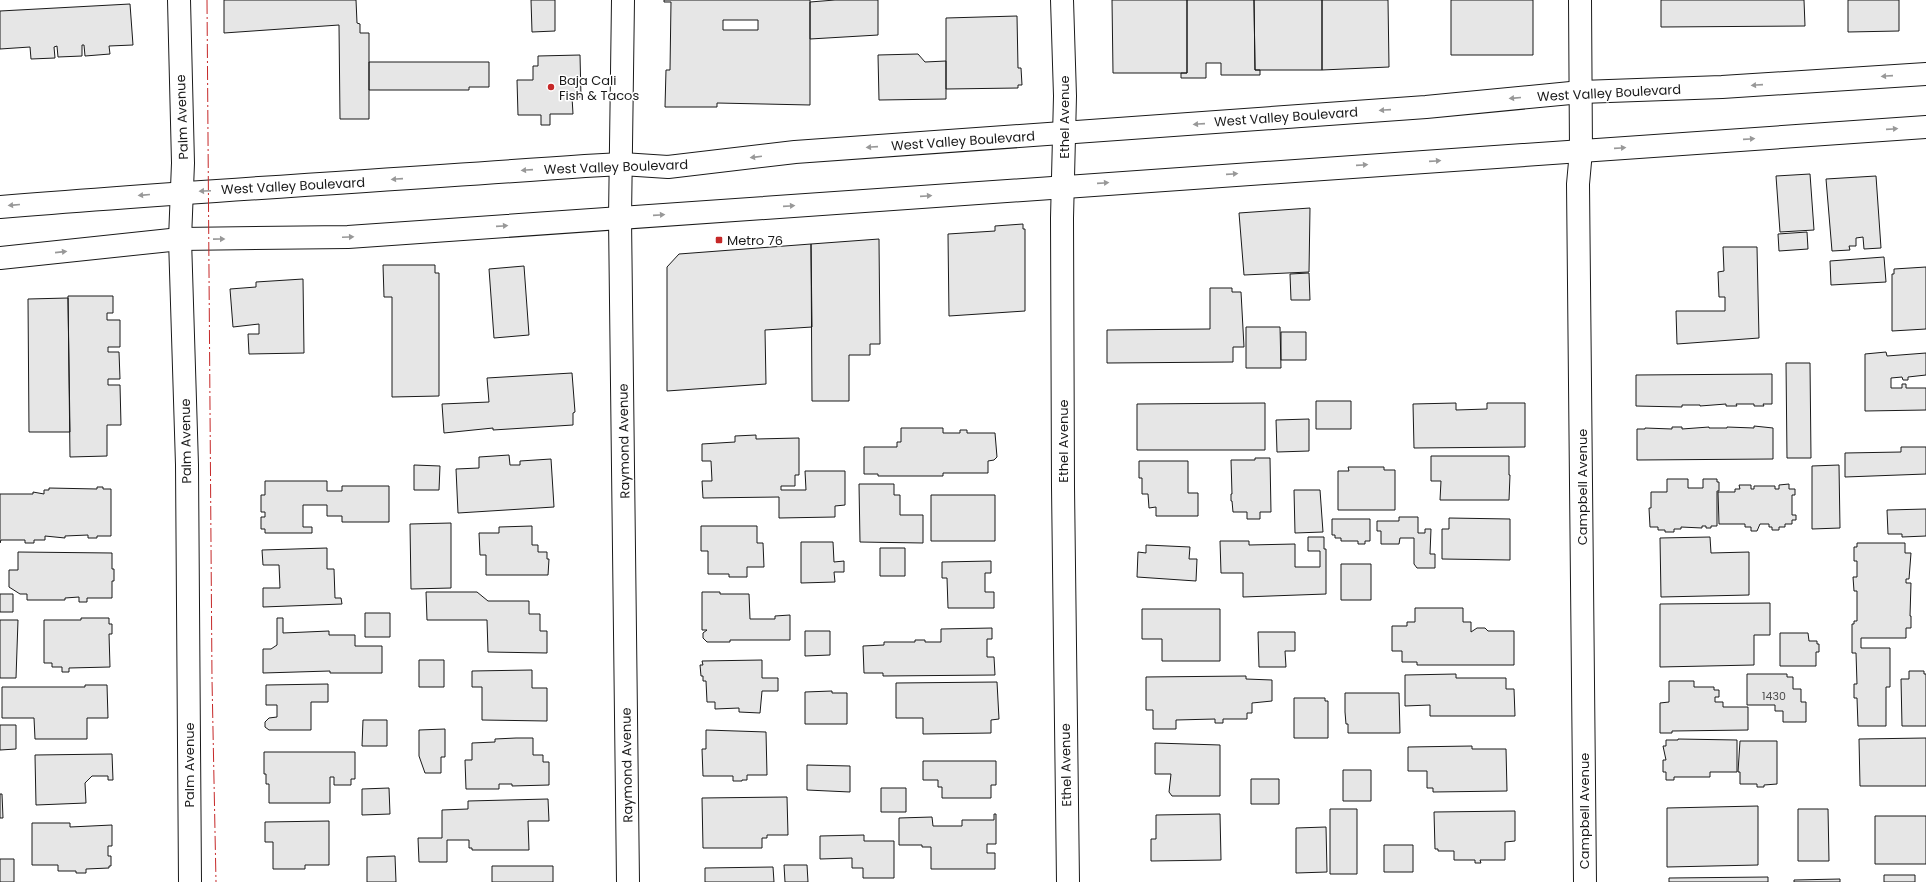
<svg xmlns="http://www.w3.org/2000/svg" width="1926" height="882" font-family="Poppins,sans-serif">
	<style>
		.building { fill: #e6e6e6; stroke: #1a1a1a; fill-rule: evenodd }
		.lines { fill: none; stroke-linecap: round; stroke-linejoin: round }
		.minor-casing { stroke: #1a1a1a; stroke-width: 24 }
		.major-casing { stroke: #1a1a1a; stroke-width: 24 }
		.minor { stroke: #fff; stroke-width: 22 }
		.major { stroke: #fff; stroke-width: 22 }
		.power { stroke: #c62828; stroke-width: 1; stroke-dasharray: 14 3 2 3; stroke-linecap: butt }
		.oneway { fill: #989898 }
		.poi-dot { fill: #c62828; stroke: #fff; stroke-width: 1.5 }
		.labels { text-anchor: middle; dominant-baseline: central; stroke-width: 3; stroke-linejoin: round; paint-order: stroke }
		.number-label { font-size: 11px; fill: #4d4d4d }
		.poi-label { font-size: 13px; fill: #1a1a1a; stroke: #fff; text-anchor: start }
		.street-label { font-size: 13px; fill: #1a1a1a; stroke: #fff }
	</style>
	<rect width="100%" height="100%" fill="#fff"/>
	<path class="building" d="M224,0H356L357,23L360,24V33H369V119H340L339,25L224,33Z
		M531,0H555V31L532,32Z
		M664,0H810V105L717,103V107H665L666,70H670L671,2H664ZM723,20H758V30H723Z
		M835,0H878V35L810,39V2Z
		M1112,0H1187V73H1113Z
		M1187,0H1254L1255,70H1260V75H1221V63H1206V78H1181V73H1187Z
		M1254,0H1322V70H1255Z
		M1322,0H1388L1389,67L1322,70Z
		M1451,0H1533V55H1451Z
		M1661,0H1804L1805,26L1661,27Z
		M1848,0H1899V31L1848,32Z
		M130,4L133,45L109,46L110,54L85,56L84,45H82V56L58,57L57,46L54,47L55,58L31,59L30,47L0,49V11Z
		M1017,16L1018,68H1021L1022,85H1018V88L946,89V18Z
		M918,54L925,62L946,61V99L879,100L878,55Z
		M580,55L581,97H572L573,114H550V125H541V115H518L517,80H533V66H538V56Z
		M369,62H489V87H469V90H369Z
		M1810,174L1814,230L1780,232L1776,176Z
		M1876,176L1881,248L1864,249L1863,237L1856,238V246H1849L1850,250L1832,251L1826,179Z
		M1310,208L1309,272L1244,275L1239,213Z
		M1023,224V229H1025V311L949,316L948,234L995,231V226Z
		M1807,232L1808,249L1779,251L1778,234Z
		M879,239L880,344H870V355H849V401H812L811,244Z
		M811,244L812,327L765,330L766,384L667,391V267L679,254Z
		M1723,247H1757L1759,338L1677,344L1676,311H1725V297H1719L1718,272L1724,271Z
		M1884,257L1886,282L1831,285L1830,261Z
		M383,265H435V273H439V396L392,397V297H384Z
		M524,266L529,335L494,338L489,269Z
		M1926,267V329L1892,331V274H1894V269Z
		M1309,273L1310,300H1291L1290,274Z
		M303,279L304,353L249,354L248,334H259V324L233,327L230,289L256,287V282Z
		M1210,288H1232V292H1241L1244,347H1233V362L1107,363V330L1210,329Z
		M68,296H113V313H107V320H120V347H108V352H119L120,379H108V385H120L121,425H107V456L70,457Z
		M68,298L70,432H29L28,299Z
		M1246,327H1280L1281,368H1246Z
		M1281,332H1306V360H1281Z
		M1886,352L1887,356L1926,353V375L1908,377V380H1903L1902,377L1891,378V388H1902V384H1906V388H1926V410L1865,411V354Z
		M1786,363H1810L1811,458H1787Z
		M572,373L575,412L573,413V425L493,430V428L444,433L442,404L489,402L487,378Z
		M1772,374V404H1763L1764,406H1754V404H1736L1737,406H1726V404L1700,406V405H1682V407L1636,406V375Z
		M1316,401H1351V429H1316Z
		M1265,403V450H1137V404Z
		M1456,403V410L1487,409V403H1525V447L1414,448L1413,404Z
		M1309,419V451L1277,452L1276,420Z
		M1754,426L1773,428V459L1637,460V429H1645V428L1672,429V427H1682V429L1709,427V428H1727V427L1754,428Z
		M901,428H943V433H960V430H967V433H995L997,457L994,460L988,461V473H943V476H878V474H864V447H897V442H901Z
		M756,435V439L799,438V475H795V486H781V490H806L805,471H845V505L835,506V517L779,518V497L703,498L702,481H712L711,461H702V444L735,442V436Z
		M1901,447H1926V474L1845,477V453L1901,452Z
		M509,455L510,465H520V461L551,459L554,507L458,513L456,469L479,468V457Z
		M1431,456H1509V475H1510L1509,500H1440L1441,481H1431Z
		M1255,458H1270L1271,512H1260V519H1247V512H1233L1232,501H1231V494H1232L1231,460H1255Z
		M1139,461H1188V493H1198V516H1156V507L1149,508L1148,494H1142V478H1139Z
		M414,465L440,466L439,490H414Z
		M1839,465L1840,528L1812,529V466Z
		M1348,467H1384V470H1395V510H1338V471H1349Z
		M1667,479H1688V488H1703V479H1717V482H1719V491H1717V526H1711V528H1706V526H1702V528L1681,527V529H1674V532H1665V530H1658V527H1650L1649,508H1651V492H1667Z
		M265,481H327V491H342V486H389V522H342V516H327V505H303V527H312V533H265V529H261V517H265V512H261V495H265Z
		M859,484H894V495H900V515H923V543L860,542Z
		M1789,484V489H1795V495H1792V515H1796V520H1792V524H1785V527H1779V530H1772V527H1769V524H1760L1757,531H1751V527H1745V524H1719L1718,492H1735V489H1740L1739,485H1751V489H1754V486H1775V489H1779V485Z
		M97,487H103V489H111V536H97V538H88V535L65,536V538L45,536V540H34V543H25V540H1L0,543V494H33V492L44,494V490H49V488L97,489Z
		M1294,490H1320L1323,532L1295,533Z
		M931,495H995V541H931Z
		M1926,509V536L1902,537V534H1888L1887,510Z
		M1399,517H1418V533H1425V529H1431L1430,554H1435V568H1417L1414,564V538H1400L1399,544H1381V531H1377V521H1399Z
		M1449,518L1510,519V560L1442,559V529H1449Z
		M1332,519H1370V541H1365V544H1358V541H1341V538H1335V535H1332Z
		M451,523V588L411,589L410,524Z
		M532,526V545H538V552H547V559H549L548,575H486V555H480L479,533H499V527Z
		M701,526H757V543H763L764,567H747V577H729V574H708V551H701Z
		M1308,537H1324V549H1326V594L1243,597V573H1221L1220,541H1249V545L1295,544V567H1320V551H1308Z
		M1710,537L1711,553L1749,552V595L1661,597L1660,538Z
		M801,542H833L834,562L844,561V572H834L835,582L801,583Z
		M1857,543H1905V553H1911L1909,579H1906V583H1911L1910,616H1911V628H1906V638H1861V648H1890V687H1886V726H1858L1857,698H1854V684H1857L1856,653H1852V624H1854V621H1857V591H1854L1853,577H1857V561H1854V547H1857Z
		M1146,545L1190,547L1189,559H1197L1196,581L1137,577L1138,552L1146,553Z
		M327,548V569H334L335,598H341L342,604L263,607V588H280L279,565H263L262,550Z
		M880,548H905V576H880Z
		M18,552L112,553V569H114V581H112V598H87V602H79V597L65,598V600H27V594H20L9,587V570H18Z
		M991,561V573H985V592H994V608H948L947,578H942V562Z
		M1341,564H1371V600H1341Z
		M426,592H477L488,601H529V614H540V631H547V653L488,652L487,620H427Z
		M702,592H720V594H749L750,619H775V616L790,615V640H730V642H707L703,638V633L707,630H702Z
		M0,594H13V612H0Z
		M1770,603V635H1754V665L1660,667V604Z
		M1415,608H1463V622H1471V632L1477,628H1485L1488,631H1514V665H1417V662H1402V651H1392V626H1407V622H1415Z
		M1142,609H1220V661H1162V639H1142Z
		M365,613H390V637H365Z
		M81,618H109V624H112V634H109L110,667L69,668V672H62V667H52V663H44V620H81Z
		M277,618H283V633L329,631V635H355V646H382V673H330V671L263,673V649H271L277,645Z
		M0,620H18L16,678H0Z
		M992,628V639H987V657H994L995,675L883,676V673H864L863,646L884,645V642H915V640H925V642H941V629Z
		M805,631H830V655L805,656Z
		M1258,632H1295V651H1285L1286,667H1259Z
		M1780,633H1808L1809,641H1817V644H1819V652H1816V666H1780Z
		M419,660H444V687H419Z
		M762,660V678H778V691H762L760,713L739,712V708L715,709V702H707L706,681H703V676H701L700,665H703L702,661Z
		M532,670V688H547V721L482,720V687H472V671Z
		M1909,671H1924V674H1926V726H1902L1901,679H1909Z
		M1456,674V678H1506V689H1514L1515,716H1430V705L1405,706V675Z
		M1747,674H1787V677H1793V689H1801V702H1806V722H1783V711H1775V705H1747Z
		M1246,676V679L1272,680V701L1252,703V713H1247V719H1223V723H1215V719L1176,720V729H1153V710H1146V677Z
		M1669,681H1694V687H1714V690H1719V697H1715V702H1723V707H1748V730L1672,731V733H1660V703L1669,702Z
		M997,682L999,719L991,720V733L923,734V718H896V683Z
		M328,684V702H311V730H269L265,727V722L269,718L277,717V705H266V685Z
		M85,685H107L108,718H87V739H35L34,718H2V687H85Z
		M832,691V693H847V724H805V692Z
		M1345,693H1399L1400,733H1348V724H1346L1345,712Z
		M1294,698H1325V701H1328V738H1294Z
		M363,720H387V746H362Z
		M0,725H16V749L0,750Z
		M445,729V757H441V773H425L419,756V730Z
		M706,730L766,732L767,775H747V780H742V781H733V776H703L702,749H706Z
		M516,738H533V755H543V762H549V785L512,786V784H499V789H466L465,760H472V743L495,742V739Z
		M1926,738V786H1860L1859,739Z
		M1678,739L1737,740V772H1710V777H1674V780H1666V772H1663V760H1666L1663,746H1666V740H1678Z
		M1740,741H1777V784L1764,785V787H1757V784H1740V772H1738Z
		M1155,743L1220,745V796H1172L1169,792L1171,774H1155Z
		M1472,746V749H1506L1507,791L1433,792V788H1427V771H1408V747Z
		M264,752H355V779H351V785H334V777H330V803H269V784H266V774H264Z
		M112,754L113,780H108V776H92L85,783L86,803L36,805L35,755Z
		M923,761H996V785H991V798H942V787H938V780H923Z
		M807,765L850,766V792L807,790Z
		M1343,770H1371V801H1343Z
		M1251,779H1279V804H1251Z
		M389,788L390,814L362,815V789Z
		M881,788H906V812H881Z
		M0,794H2L3,818H0Z
		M787,797L788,835H767V838H762V848H703L702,798Z
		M548,799L549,821H528L529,850H472V848H469V840H447V862H419L418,838H442V810L468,809V801Z
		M1758,806V865L1667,867V808Z
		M1330,809H1357V874H1330Z
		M1798,809H1828L1829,861H1798Z
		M1515,811V841L1505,842V860H1480L1481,863H1475V860H1454V851H1438V849H1435L1434,812Z
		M994,814H996V844H987V853H995V869H931V847H922V845H899V818L932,817L933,826H962V820H994Z
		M1220,814L1221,860L1151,861V839H1156V815Z
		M1875,816H1926V864H1875Z
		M329,821V865H305V869H273V842H265V822Z
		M32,823H70V827L112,825V846H108V856H111V866H109V868L86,869V873H76V871H58V865H32Z
		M1326,827L1327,872L1296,873V828Z
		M864,835V841H894V878H863V868H852V858L820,859V836Z
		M1384,845H1413V872H1384Z
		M395,856L396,882H367V857Z
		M0,859H14V882H0Z
		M784,865H807L808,882H785Z
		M492,866H553V882H492Z
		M773,867L774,882H705V868Z
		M1884,875H1915V882H1884Z
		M1768,877V882H1669V878Z
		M1840,879V882H1794V880Z"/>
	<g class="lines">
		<defs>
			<path id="minor" d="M179,0L183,163L180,239L187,465L190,882
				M623,0L620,218L628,882
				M1062,0L1065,96L1062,218L1063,487L1068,882
				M1580,0L1581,151L1578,184L1585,882"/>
			<path id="major" d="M0,207C195,191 390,180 585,166L622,164L668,167L795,152L1426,107L1581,92L1722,87L1926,74
				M0,258L180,239L348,237L1926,127"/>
		</defs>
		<use href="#minor" class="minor-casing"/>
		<use href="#major" class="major-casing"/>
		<use href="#minor" class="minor"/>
		<use href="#major" class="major"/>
		<path class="power" d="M207,0L212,679L216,882"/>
	</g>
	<defs><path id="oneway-solid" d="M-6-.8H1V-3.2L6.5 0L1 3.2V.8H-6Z"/></defs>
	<g class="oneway">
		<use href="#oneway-solid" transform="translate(1887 76) rotate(176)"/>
		<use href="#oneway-solid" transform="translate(1757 85) rotate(176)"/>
		<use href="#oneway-solid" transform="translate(1515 98) rotate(175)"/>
		<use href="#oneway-solid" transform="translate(1385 110) rotate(176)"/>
		<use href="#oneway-solid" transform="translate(1199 124) rotate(176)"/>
		<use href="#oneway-solid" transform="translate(1892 129) rotate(-4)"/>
		<use href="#oneway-solid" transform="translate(1749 139) rotate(-4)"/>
		<use href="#oneway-solid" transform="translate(872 147) rotate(176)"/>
		<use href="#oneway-solid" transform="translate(1620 148) rotate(-4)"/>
		<use href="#oneway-solid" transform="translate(756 157) rotate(173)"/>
		<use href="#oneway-solid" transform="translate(1435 161) rotate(-4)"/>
		<use href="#oneway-solid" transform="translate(1362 165) rotate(-4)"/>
		<use href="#oneway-solid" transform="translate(527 170) rotate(176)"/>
		<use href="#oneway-solid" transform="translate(1232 174) rotate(-4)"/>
		<use href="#oneway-solid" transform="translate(397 179) rotate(176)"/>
		<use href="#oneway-solid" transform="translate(1103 183) rotate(-4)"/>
		<use href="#oneway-solid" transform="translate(205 191) rotate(177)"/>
		<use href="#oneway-solid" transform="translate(144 195) rotate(175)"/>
		<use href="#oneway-solid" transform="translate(926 196) rotate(-4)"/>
		<use href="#oneway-solid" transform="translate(14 205) rotate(175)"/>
		<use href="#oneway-solid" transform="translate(789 206) rotate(-4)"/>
		<use href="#oneway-solid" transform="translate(659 215) rotate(-4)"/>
		<use href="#oneway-solid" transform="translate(502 226) rotate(-4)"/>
		<use href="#oneway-solid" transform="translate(348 237) rotate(-2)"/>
		<use href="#oneway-solid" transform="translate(219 239) rotate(-1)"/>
		<use href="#oneway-solid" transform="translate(61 252) rotate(-6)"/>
	</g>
	<g class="poi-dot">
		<circle cx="551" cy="87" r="4"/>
		<rect x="715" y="236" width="8" height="8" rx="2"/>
	</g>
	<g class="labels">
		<g class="number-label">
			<text x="1774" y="696">1430</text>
		</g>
		<g class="poi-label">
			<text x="559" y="80">Baja Cali<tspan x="559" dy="15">Fish &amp; Tacos</tspan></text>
			<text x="727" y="240">Metro 76</text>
		</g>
		<g class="street-label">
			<text transform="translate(1609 93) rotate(-3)">West Valley Boulevard</text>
			<text transform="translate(182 117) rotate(-92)">Palm Avenue</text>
			<text transform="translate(1064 117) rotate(-90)">Ethel Avenue</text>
			<text transform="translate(1286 117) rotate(-4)">West Valley Boulevard</text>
			<text transform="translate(963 141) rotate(-4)">West Valley Boulevard</text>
			<text transform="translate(616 167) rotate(-2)">West Valley Boulevard</text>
			<text transform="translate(293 186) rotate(-3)">West Valley Boulevard</text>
			<text transform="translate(186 441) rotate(-91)">Palm Avenue</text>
			<text transform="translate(624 441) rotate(-91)">Raymond Avenue</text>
			<text transform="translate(1063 441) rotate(-90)">Ethel Avenue</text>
			<text transform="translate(1582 487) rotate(-90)">Campbell Avenue</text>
			<text transform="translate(189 765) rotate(-90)">Palm Avenue</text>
			<text transform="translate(627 765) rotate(-91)">Raymond Avenue</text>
			<text transform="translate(1066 765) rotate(-91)">Ethel Avenue</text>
			<text transform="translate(1584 811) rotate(-90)">Campbell Avenue</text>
		</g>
	</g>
</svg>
